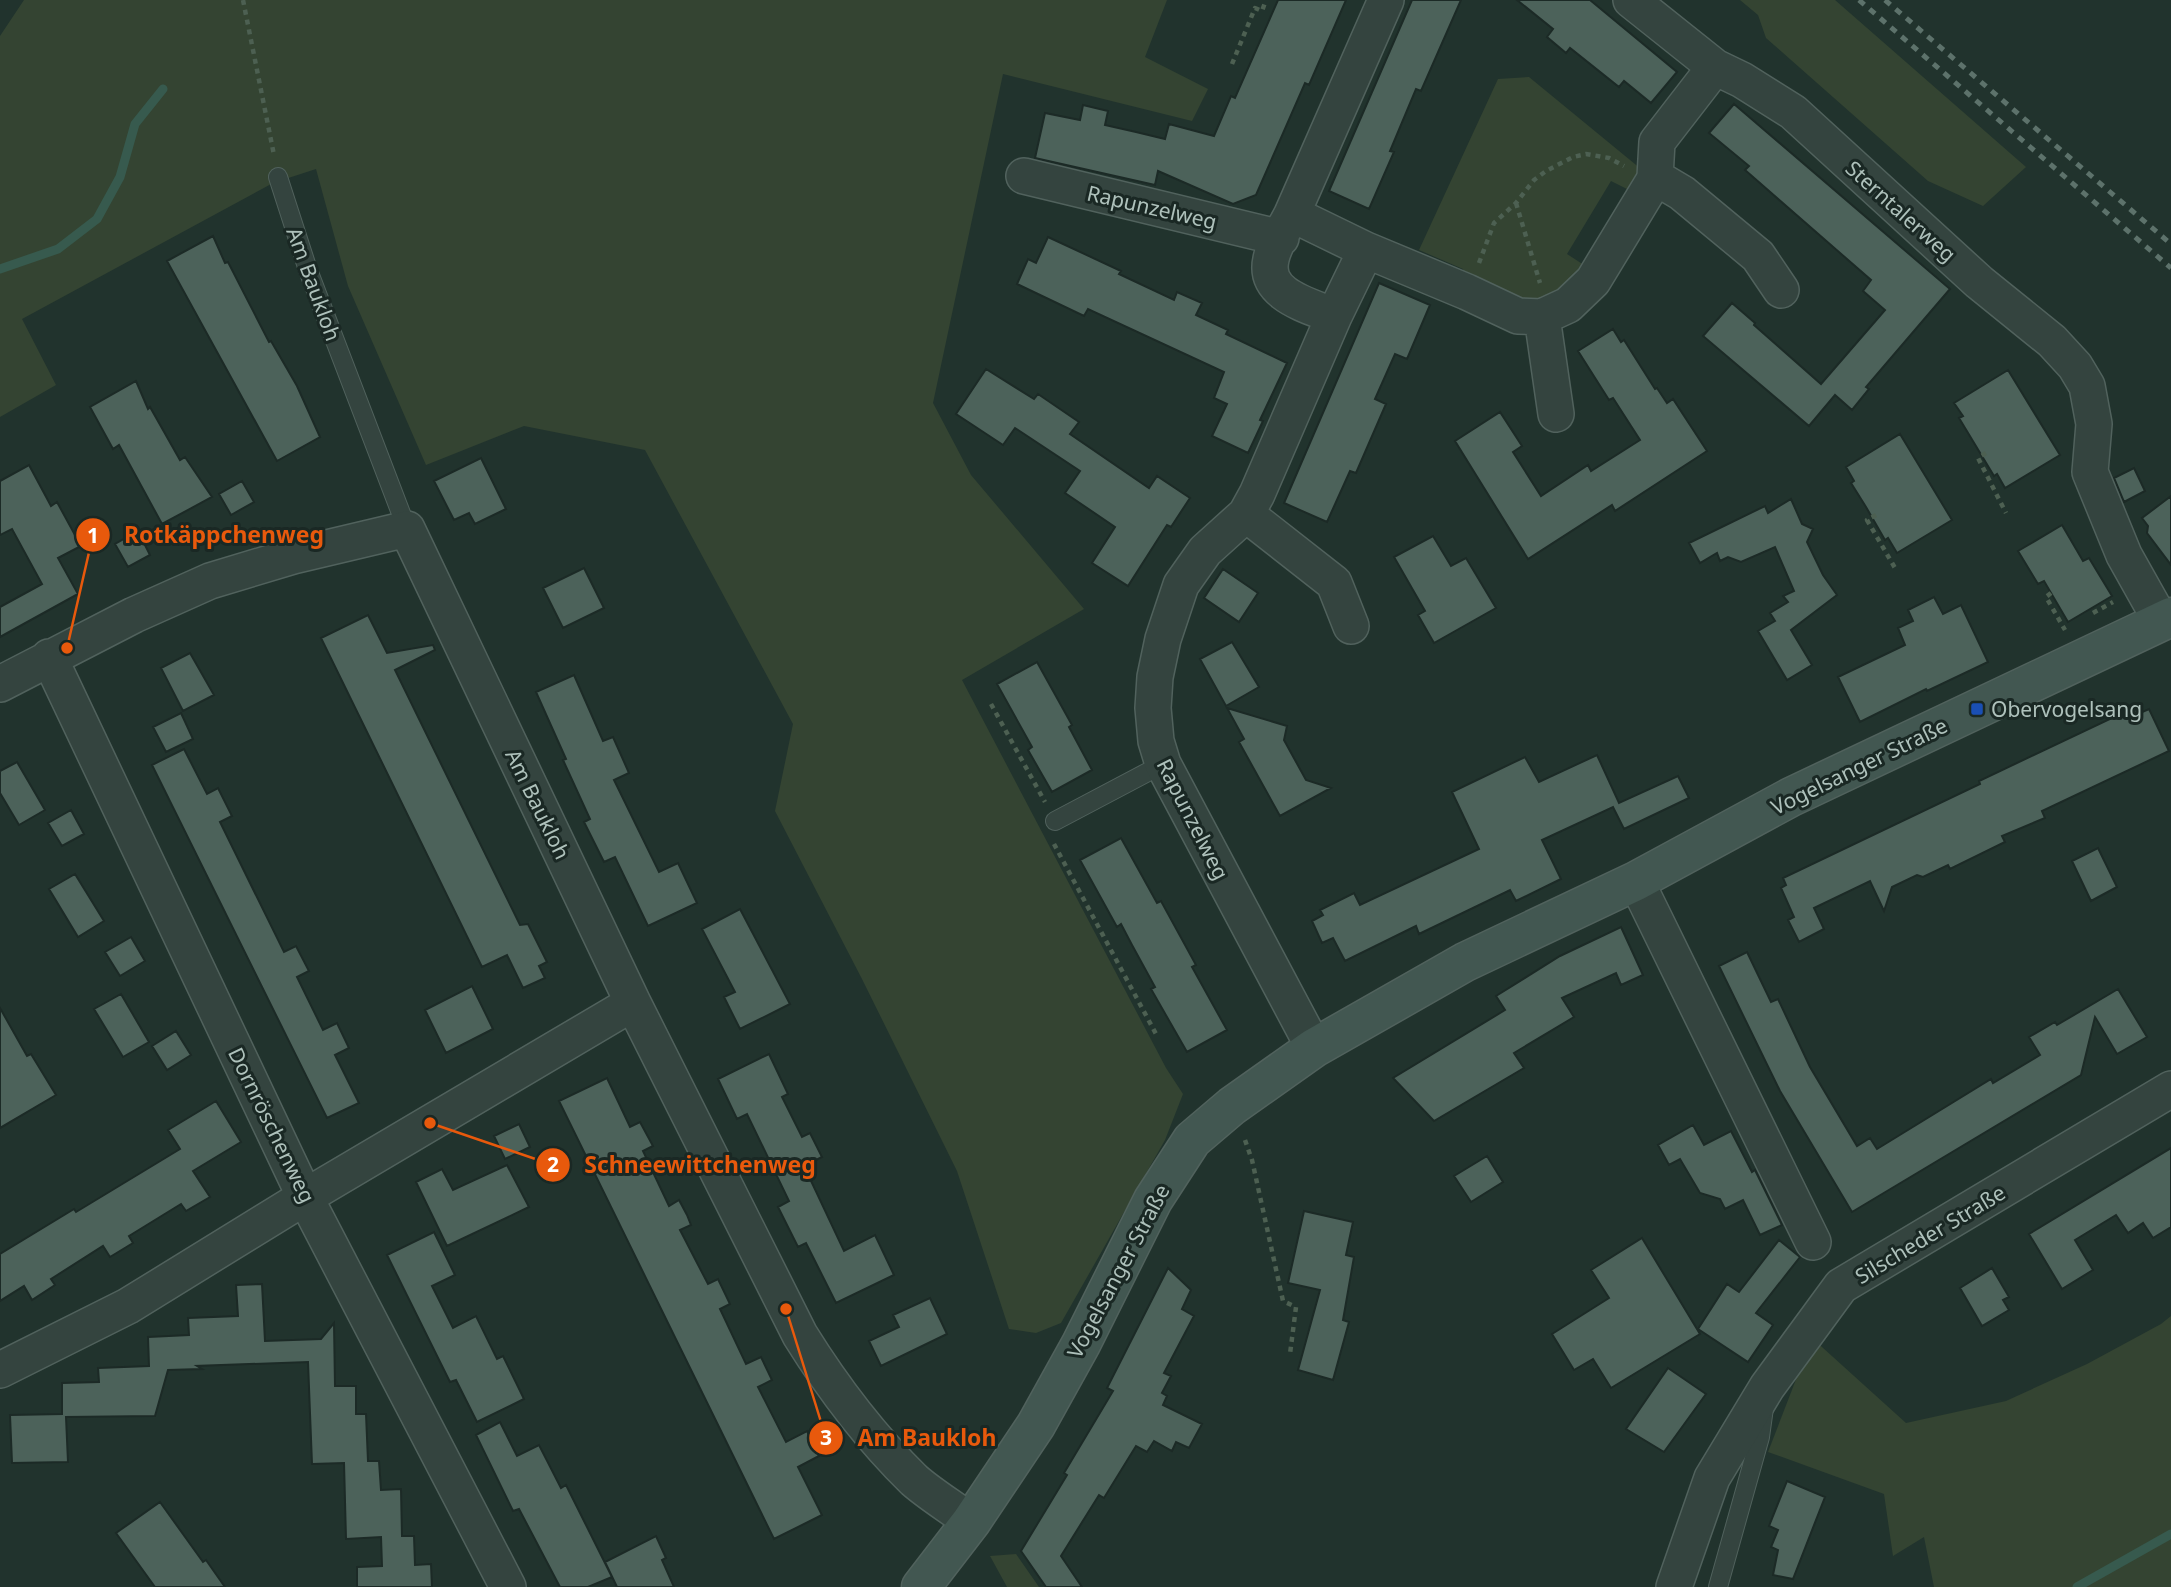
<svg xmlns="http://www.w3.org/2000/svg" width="2171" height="1587" font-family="'Noto Sans',sans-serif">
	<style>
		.green { fill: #344432 }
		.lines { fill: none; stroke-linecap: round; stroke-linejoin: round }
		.stream { stroke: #375a4e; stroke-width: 9 }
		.building { fill: #4c625a; stroke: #1c2a26; stroke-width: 2 }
		.lane-casing { stroke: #51625d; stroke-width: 20 }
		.street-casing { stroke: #51625d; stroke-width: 38 }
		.secondary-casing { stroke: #51625d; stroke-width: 41 }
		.path { stroke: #4d6052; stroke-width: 4.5; stroke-dasharray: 5 5; stroke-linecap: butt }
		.lane { stroke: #34443f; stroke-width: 18 }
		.street { stroke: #34443f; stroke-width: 35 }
		.secondary { stroke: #425751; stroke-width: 38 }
		.rail { stroke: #5d726b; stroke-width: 5; stroke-dasharray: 7 7; stroke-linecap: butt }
		.transit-dot { fill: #1a4fb4; stroke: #1a2824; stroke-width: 2.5 }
		.labels { text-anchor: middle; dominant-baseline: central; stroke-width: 6; stroke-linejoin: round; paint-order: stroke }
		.street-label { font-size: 21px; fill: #aec1bb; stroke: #1a2824 }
		.poi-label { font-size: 21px; fill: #aec1bb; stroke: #1a2824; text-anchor: start }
		.leader { fill: none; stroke: #e8590c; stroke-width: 2.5 }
		.callout-dot { fill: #e8590c; stroke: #1a2824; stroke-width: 2.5 }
		.mark-label { font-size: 21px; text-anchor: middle; font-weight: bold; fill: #fff }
		.callout-label { font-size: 23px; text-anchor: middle; font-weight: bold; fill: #e8590c; stroke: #1a2824; stroke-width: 6; stroke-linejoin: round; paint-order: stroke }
	</style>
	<rect width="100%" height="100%" fill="#21332d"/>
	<path class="green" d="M24,0H1167L1145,57L1208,89L1192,121L1003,74L933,403L971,475L1084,609L962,680L1166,1068L1183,1094L1165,1140L1061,1323L1036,1333L1009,1329L957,1171L862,979L775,811L793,724L645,450L524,426L426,465L348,286L316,169L273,183L22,319L56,385L0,417V36Z
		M1740,0H1835L2026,167L1983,206L1928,181L1766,38L1758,15Z
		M1529,77L1641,169L1633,192L1611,181L1567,254L1587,267L1555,299L1524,302L1462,275L1463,269L1419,250L1498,79Z
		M2171,1316V1587H1934L1924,1537L1893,1556L1884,1494L1768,1452L1812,1338L1906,1423L2006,1401L2087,1364L2161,1324Z
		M1016,1554L1039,1587H1007L990,1556Z"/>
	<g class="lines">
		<path class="stream" d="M0,269L58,249L97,219L120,177L135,124L163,89
			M2077,1587L2171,1534"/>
	</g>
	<path class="building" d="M1278,0H1346L1309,85L1305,83L1256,195L1233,204L1158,171L1155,185L1035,158L1045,113L1080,120L1083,105L1108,111L1105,125L1136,132L1165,139L1169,124L1214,136L1231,96L1235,98Z
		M1412,0H1461L1421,91L1416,89L1390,151L1394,152L1369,209L1329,191Z
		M1517,0H1590L1677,72L1651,103L1624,81L1619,87L1570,48L1566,53L1547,37L1553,29Z
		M1734,104L1950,289L1866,387L1869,389L1852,410L1835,395L1809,426L1703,336L1732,303L1755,323L1754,325L1821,384L1885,310L1863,291L1871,280L1745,170L1749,166L1709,133Z
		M213,236L225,263L228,262L269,342L271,341L297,386L320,437L277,461L167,261Z
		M1048,237L1121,271L1119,274L1174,300L1177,292L1202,303L1196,315L1228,330L1226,334L1287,363L1260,420L1263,421L1248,453L1212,436L1227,404L1214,398L1224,372L1088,309L1084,316L1017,284L1028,259L1036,263Z
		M1379,283L1430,305L1407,359L1395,354L1375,399L1386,404L1356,473L1350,471L1327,522L1284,503Z
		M1613,329L1621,342L1624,340L1655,389L1657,388L1667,403L1673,399L1707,451L1615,511L1612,505L1528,559L1455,441L1500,412L1522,446L1513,452L1541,496L1588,465L1591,471L1640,440L1613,398L1609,400L1578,351Z
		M986,369L1034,399L1038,394L1079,422L1070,434L1149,488L1157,476L1190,498L1171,527L1167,525L1128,586L1092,563L1115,527L1065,493L1080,471L1015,428L1003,445L956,414Z
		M2008,370L2060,455L2005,488L1997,474L1994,476L1959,418L1963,416L1954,403Z
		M136,381L148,409L150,407L180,460L185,457L212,497L162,524L119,445L113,449L90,407Z
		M1900,434L1952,520L1897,553L1888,538L1885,540L1866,507L1851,483L1854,481L1846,467Z
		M481,458L506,509L475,524L469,513L454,520L434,481Z
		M29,465L51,506L57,502L81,546L58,558L78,594L0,637V607L42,584L12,529L0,535V481Z
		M2134,468L2145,491L2124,502L2114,478Z
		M242,481L254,502L231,515L219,494Z
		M2171,496V565L2147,533L2148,526L2142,518Z
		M1791,499L1802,524L1813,529L1807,542L1823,575L1837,595L1791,630L1812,665L1787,680L1758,631L1775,621L1770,613L1788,602L1783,596L1794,591L1775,547L1741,562L1728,557L1720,561L1717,553L1700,563L1689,543L1765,506L1768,513Z
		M2062,525L2083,561L2089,558L2112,596L2068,622L2044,581L2038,584L2018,551Z
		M138,531L150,555L128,567L115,544Z
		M1433,536L1451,566L1466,558L1496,608L1434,643L1418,615L1425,611L1394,557Z
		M584,568L604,608L563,628L543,588Z
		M1223,569L1258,593L1239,622L1204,598Z
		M1934,597L1943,614L1961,605L1988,662L1927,691L1926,689L1860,722L1838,677L1905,645L1898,628L1913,621L1908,610Z
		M368,615L387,653L433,645L435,650L395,670L520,925L528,924L547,962L539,966L545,978L523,988L507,955L482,967L321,638Z
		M1232,642L1259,687L1226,706L1200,659Z
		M190,653L214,695L183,711L161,668Z
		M1037,662L1072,725L1069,727L1092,770L1052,792L1028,750L1032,747L997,684Z
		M574,675L603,741L613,737L629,773L614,780L659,872L678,863L697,903L648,926L615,857L604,862L584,822L590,819L563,760L566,759L536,692Z
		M2135,707L2138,714L2149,709L2169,751L2042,811L2045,818L2002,836L2005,842L1950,869L1948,865L1923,877L1917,875L1892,887L1884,911L1870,881L1814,908L1824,929L1799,942L1788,920L1794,917L1781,888L1786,885L1783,878L1980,784L1979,781Z
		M1227,708L1287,726L1284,740L1306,780L1331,788L1280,816L1239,742L1244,739Z
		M181,713L193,739L166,752L153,727Z
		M184,749L207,794L218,788L232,816L220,822L284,952L296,946L309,971L297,977L323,1030L337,1023L349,1048L335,1055L359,1103L327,1118L152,765Z
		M1597,755L1619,803L1678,776L1689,798L1624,829L1613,807L1542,840L1561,879L1516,901L1510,890L1419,934L1416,926L1345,961L1333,938L1322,943L1312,921L1323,915L1320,910L1354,893L1360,905L1479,849L1452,792L1525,757L1539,782Z
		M17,762L45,810L19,825L0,793V771Z
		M71,810L84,834L62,846L48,823Z
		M1121,838L1157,903L1161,901L1196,965L1192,967L1227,1030L1187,1052L1151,989L1155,987L1132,945L1121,924L1117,927L1080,860Z
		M2098,848L2117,887L2091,901L2072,861Z
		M75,874L104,921L78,937L49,889Z
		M740,909L790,1004L740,1029L724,997L735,992L702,929Z
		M1621,927L1643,975L1621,985L1616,973L1562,998L1574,1017L1514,1053L1524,1068L1434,1121L1393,1078L1505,1010L1496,996L1560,956Z
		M131,937L145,961L120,976L105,952Z
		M1747,952L1771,1002L1778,999L1810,1067L1857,1146L1870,1138L1877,1149L1991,1079L1993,1083L2040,1055L2029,1037L2055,1022L2057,1025L2118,989L2147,1037L2117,1054L2095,1017L2081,1075L1852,1212L1780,1091L1719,966Z
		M472,986L493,1029L446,1053L425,1010Z
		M121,994L149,1042L123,1057L94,1009Z
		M0,1008L27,1056L31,1054L56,1095L0,1128Z
		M176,1031L191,1055L167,1070L152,1046Z
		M769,1054L788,1094L782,1097L802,1137L810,1133L822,1157L804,1166L844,1251L875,1235L894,1275L836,1303L806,1243L798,1247L778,1207L789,1201L747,1114L737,1119L718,1079Z
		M607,1078L630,1127L640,1122L653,1146L643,1151L669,1206L679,1200L687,1215L691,1225L680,1230L708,1284L718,1279L730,1304L720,1309L746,1364L761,1357L772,1380L758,1387L786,1442L807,1431L819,1456L798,1467L822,1515L774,1539L559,1101Z
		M216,1101L241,1142L193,1171L210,1197L186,1211L181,1204L129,1236L133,1243L110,1257L103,1246L51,1279L55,1285L32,1300L24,1286L0,1301V1254L74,1209L76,1212L180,1149L168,1130Z
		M519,1124L530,1147L505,1159L494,1136Z
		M1693,1125L1704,1145L1731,1131L1752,1172L1755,1170L1782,1225L1760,1235L1743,1200L1725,1209L1720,1199L1700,1193L1680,1159L1669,1165L1658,1145Z
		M2171,1148V1227L2153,1238L2143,1223L2128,1233L2116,1215L2075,1240L2093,1270L2062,1289L2029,1234Z
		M1487,1156L1503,1182L1471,1202L1454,1176Z
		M507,1165L529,1207L447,1246L416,1182L442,1169L453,1190Z
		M1304,1211L1353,1222L1346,1255L1354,1257L1343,1320L1349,1322L1333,1380L1298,1370L1320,1290L1288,1283Z
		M434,1232L455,1275L432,1286L453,1328L476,1316L497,1359L503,1356L524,1399L477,1422L456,1380L450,1382L387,1255Z
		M1642,1238L1700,1334L1611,1388L1593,1359L1574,1370L1552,1334L1609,1298L1591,1270Z
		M1779,1240L1800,1257L1756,1313L1773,1325L1748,1362L1698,1329L1727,1284L1739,1292Z
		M1168,1268L1191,1290L1182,1309L1194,1316L1164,1373L1171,1376L1162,1393L1167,1396L1163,1405L1202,1424L1189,1448L1176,1442L1172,1451L1154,1441L1147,1452L1136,1446L1104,1498L1099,1495L1061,1556L1082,1587H1046L1021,1551L1067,1475L1064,1473L1113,1391L1107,1388Z
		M1992,1268L2009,1297L2003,1300L2009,1310L1982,1326L1960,1288Z
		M262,1284L265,1341L321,1339L334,1323L335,1386H356V1414H366L368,1461H379L381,1490L401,1489L402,1536H414L415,1565L431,1564L432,1587H357V1567L382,1566L381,1537L346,1539L344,1463L312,1464L308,1362L197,1366L202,1369L168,1370L155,1416L66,1417L68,1462L12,1463L10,1415L62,1414V1383L99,1382L98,1368L149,1366L148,1337L189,1335L188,1318L238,1316L236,1285Z
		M930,1298L947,1334L881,1366L869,1341L899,1327L893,1315Z
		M1668,1368L1706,1394L1664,1452L1626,1429Z
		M500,1422L517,1456L539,1445L561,1488L566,1485L612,1577L588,1587H560L519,1509L513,1511L476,1435Z
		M1787,1481L1825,1497L1793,1579L1773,1575L1778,1550L1771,1547L1778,1530L1769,1526Z
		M160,1502L203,1562L206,1560L225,1587H155L116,1533Z
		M656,1536L666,1558L662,1560L674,1587H617L605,1562Z"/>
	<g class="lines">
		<defs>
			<path id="lane" d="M278,177L308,270L407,529
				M1055,821L1163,764
				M1718,1587L1760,1437L1764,1408"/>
			<path id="street" d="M1631,0L1715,67L1742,80L1793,112L1979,282L2052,341L2075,366L2087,386L2094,424L2090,472L2124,555L2161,621
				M1024,176L1281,238
				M1655,177L1682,193L1758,256L1781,290
				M1292,214L1386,0
				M1366,250L1467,292L1518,316L1542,317L1568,305L1593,281L1653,182L1655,177L1657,142L1715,67
				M1542,317L1556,414
				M1246,514L1334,583L1351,626
				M49,657L305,1197L508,1587
				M0,684L134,615L210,581L293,556L407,529L633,1003L800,1335C833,1388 869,1436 914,1480C931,1495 953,1508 971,1522
				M1636,881L1813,1242
				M1314,1048L1163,764L1156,741L1153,708L1155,677L1163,639L1181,585L1205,551L1246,514L1257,494L1334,316L1366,250L1292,214C1285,228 1274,244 1271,259C1263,295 1308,305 1334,316
				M0,1370L128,1306L305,1197L633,1003
				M1674,1587L1712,1478L1767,1387L1841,1286L2171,1089"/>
			<path id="secondary" d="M921,1587L971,1522L1036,1425L1081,1344L1153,1200L1192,1140L1232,1106L1314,1048L1465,962L1636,881L1791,797L2171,617"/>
		</defs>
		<use href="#lane" class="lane-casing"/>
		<use href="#street" class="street-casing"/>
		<use href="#secondary" class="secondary-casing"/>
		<path class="path" d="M243,0L274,155
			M1232,64L1255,8L1262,11L1266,0
			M1516,203L1540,283
			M1479,263L1494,223L1516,203L1534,180L1546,171L1573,157L1586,154L1609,158L1624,166
			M1986,453L1978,458L2006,513
			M1876,515L1867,520L1895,568
			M2051,593L2046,597L2065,630
			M2093,613L2113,602
			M991,704L1045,802
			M1054,844L1156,1034
			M1245,1140L1252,1160L1283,1301L1296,1307L1290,1354"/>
		<use href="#lane" class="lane"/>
		<use href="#street" class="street"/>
		<use href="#secondary" class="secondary"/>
		<path class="rail" d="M1859,0L2171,268
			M1885,0L2171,244"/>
	</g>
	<rect class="transit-dot" x="1970" y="702" width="14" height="14" rx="3.5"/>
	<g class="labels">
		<g class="street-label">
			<text transform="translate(1152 207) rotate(13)">Rapunzelweg</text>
			<text transform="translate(1901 211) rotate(42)">Sterntalerweg</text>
			<text transform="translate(314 284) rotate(70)">Am Baukloh</text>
			<text transform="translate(1859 766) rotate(-26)">Vogelsanger Straße</text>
			<text transform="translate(538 804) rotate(64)">Am Baukloh</text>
			<text transform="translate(1193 819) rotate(63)">Rapunzelweg</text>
			<text transform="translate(272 1125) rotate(64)">Dornröschenweg</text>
			<text transform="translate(1930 1234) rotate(-31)">Silscheder Straße</text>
			<text transform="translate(1118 1271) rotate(-62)">Vogelsanger Straße</text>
		</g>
		<g class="poi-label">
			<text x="1991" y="709">Obervogelsang</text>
		</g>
	</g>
	<path class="leader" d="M67 648L93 535M430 1123L553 1165M786 1309L826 1438"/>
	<g class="callout-dot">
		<circle cx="67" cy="648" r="7"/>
		<circle cx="430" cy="1123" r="7"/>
		<circle cx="786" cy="1309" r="7"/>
		<circle cx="93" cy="535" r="18"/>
		<circle cx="553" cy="1165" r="18"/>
		<circle cx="826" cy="1438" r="18"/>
	</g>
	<g class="mark-label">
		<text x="93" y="543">1</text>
		<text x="553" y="1172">2</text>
		<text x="826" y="1445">3</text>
	</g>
	<g class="callout-label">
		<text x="224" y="543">Rotkäppchenweg</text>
		<text x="700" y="1173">Schneewittchenweg</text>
		<text x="927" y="1446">Am Baukloh</text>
	</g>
</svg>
